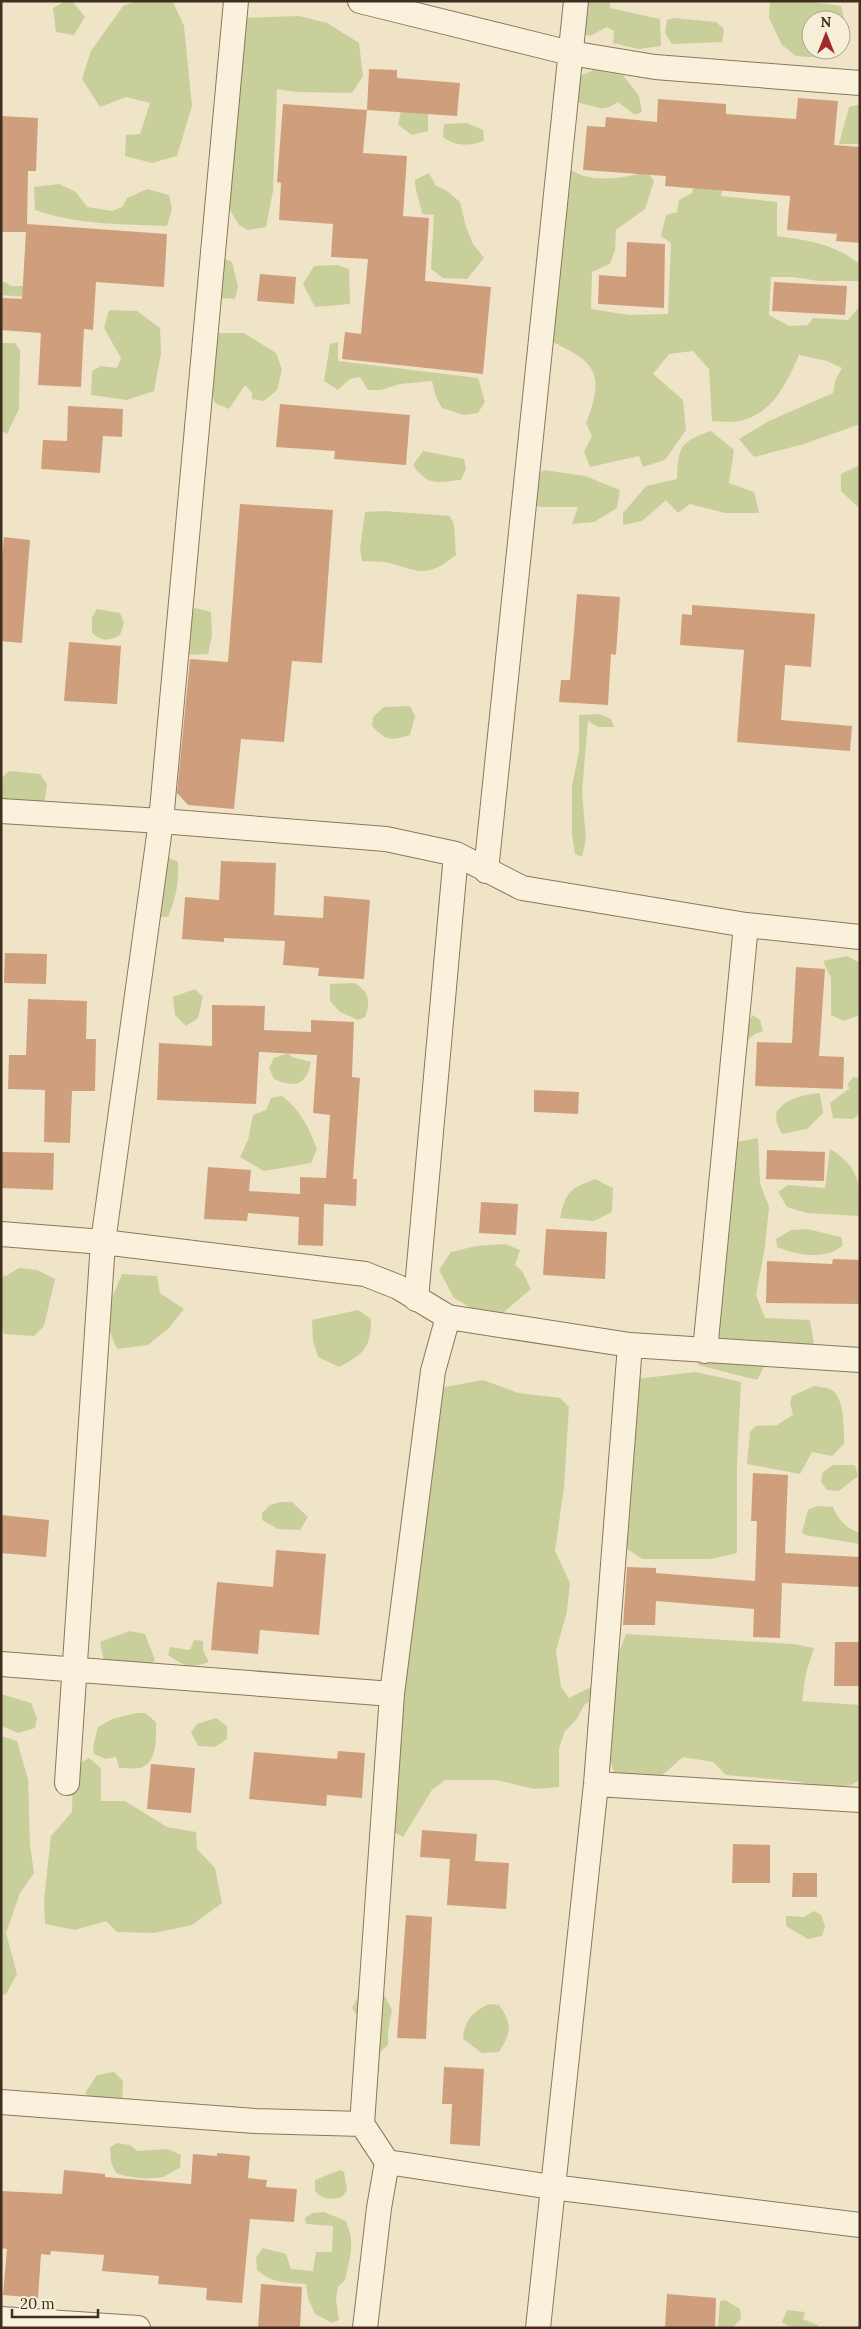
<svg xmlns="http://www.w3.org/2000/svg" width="861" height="2329" font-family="Lora,serif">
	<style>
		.green { fill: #c9cf9b }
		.building { fill: #cf9f7d }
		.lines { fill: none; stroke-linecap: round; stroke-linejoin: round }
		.minor-casing { stroke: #8d765c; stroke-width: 26 }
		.minor { stroke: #faf1dc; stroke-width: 24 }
	</style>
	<rect width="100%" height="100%" fill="#f0e4c8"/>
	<path class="green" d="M66,1H72L85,17L74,35L56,32L53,8Z
		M137,1L173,2L184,26L192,106L177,156L152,163L125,156L126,135L140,134L150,103L126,97L100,107L82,79L91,51L123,6Z
		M573,1H610V8L660,19L661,46L639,49L613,43L614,31L607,27L590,36L573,32Z
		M770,1H805L841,6L845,22L841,33V20H811V50H831L822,58L796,56L782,45L769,18Z
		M299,16L327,23L359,43L363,76L352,93L296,92L277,89L273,191L266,227L248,230L239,225L230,210L212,202L241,18Z
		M673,18L716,22L724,29L722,42L672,44L665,33L667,20Z
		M594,70L623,75L639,96L642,112L635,115L618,102C602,113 599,107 584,104C578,102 571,102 564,102L572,79Z
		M428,103V131L412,135L398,125L402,106Z
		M860,104V144H839L849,107Z
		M467,123L483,130L484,141C469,146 456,147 443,137L444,124Z
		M564,164C586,186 620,178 648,172L654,181L645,209L616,230L615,250L610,264L592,272L591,309L629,315L668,314L671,243L661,236L666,215L677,212L679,200L692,193L698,169L725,173L721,196L777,202V236C811,241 832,243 860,264V281H819L792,277H771L769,315L789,326L808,325L813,318L848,320L860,306V424L804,444L754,457L739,439L769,421L833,393L835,381L842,368L827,361L799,355C787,383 772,415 739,421C731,423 720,421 712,421L709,369L693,351L669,354L653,374L683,400L686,430L665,460L643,467L639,456L590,467L584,452L592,436L586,423C608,368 591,360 544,338L545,178Z
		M429,173L436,186L446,190L460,202L466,227L473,244L484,258L467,279L443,278L431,269L434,215L422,214C420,201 415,192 415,180Z
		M59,184L76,192L87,207L112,211L122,207L127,198L147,189L169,195L172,209L167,226C122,224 78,225 35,210L34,187Z
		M225,259L232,262L238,286L235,299L209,297L197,289L199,279Z
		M338,265L349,269L350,304L315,307L303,284L314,266Z
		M5,282L11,286H33L28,297L1,295V283Z
		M109,310L137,311L160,328L161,353L154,391L127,400L91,395L92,371L101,366L117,368L121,358L104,328Z
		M209,333H244L276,353L282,370L277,390L264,401L252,399V393L245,385L229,409L215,403L209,382Z
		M338,342V361L478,378L485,402L478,413L464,415L442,408L436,397L432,381L400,384L381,390H368L360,377L350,379L338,390L324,381L330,344Z
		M1,343H15L20,350L19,409L7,434L1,431Z
		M711,431L734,450L729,483L754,492L759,513H725L690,504L678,513L666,500L642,521L623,525V513L646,486L677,479C678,446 680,442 711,431Z
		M423,451L464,459L466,469L461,480C437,482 428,487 413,465Z
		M860,465V509L841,491V474Z
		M544,470L585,476L620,490L617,508L594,522L572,524L578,507H542L519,503L521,488Z
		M384,511L450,516L454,524L456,555C428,577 422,573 390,563C381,561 370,562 362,561L360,549L365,512Z
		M195,608L211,612L212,636L208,654L187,655L192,609Z
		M97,609L120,613L124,623L120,635C108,641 103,642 92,633V618Z
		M410,706L415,716L410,735C391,741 386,741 372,726L373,717L384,707Z
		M599,714L611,719L614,727H598L588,721L582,791L586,839L582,857L575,854L572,834V786L579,752V715Z
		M9,771L40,774L47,784L44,808L1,805V779Z
		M165,856L178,862C179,883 176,898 168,917H153Z
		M847,956L860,963V1015L844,1021L831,1015V978L823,961Z
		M355,983C369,992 371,1001 365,1017L358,1020L340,1012L330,1001V984Z
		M195,989L203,997L198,1018L186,1026L175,1015L173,997Z
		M753,1015L760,1020L763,1031L755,1034L744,1043L745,1025Z
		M288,1053L292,1057L311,1062C307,1086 294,1088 274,1079L269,1068L274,1058Z
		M853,1077L860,1078V1113L853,1119L833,1118L830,1103L850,1088L847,1085Z
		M820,1093L823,1113L807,1129L782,1134L777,1124L776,1113C786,1098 802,1095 820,1093Z
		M282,1096C301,1110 309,1128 317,1149L311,1163L264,1171L240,1157L248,1140L253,1115L266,1110L271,1098Z
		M758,1138L760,1183L769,1207L765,1247L756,1295L765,1318L810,1320L814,1345L770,1355L757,1380L698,1365V1331L725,1144Z
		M830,1149C860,1167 860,1184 860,1216L807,1213L787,1207L778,1192L788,1185L825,1188Z
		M595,1179L613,1188L612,1212L594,1221L560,1218C566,1191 570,1189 595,1179Z
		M807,1229L841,1237L843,1245C826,1261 797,1255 777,1247L776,1239L791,1230Z
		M505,1244L520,1250L515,1265L522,1271L531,1289L498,1317H486L454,1298L439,1270L451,1252L476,1246Z
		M19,1268L37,1270L55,1279L44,1326L34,1336L4,1334L1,1321V1276H6Z
		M122,1274L157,1276L160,1293L184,1309L169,1328L148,1345L117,1349C101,1314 108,1308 122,1274Z
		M358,1310L371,1319C371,1348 364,1354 339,1367L318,1357L313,1341L312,1320Z
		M695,1372L741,1382L737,1464V1553L710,1559H642L623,1546L636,1379Z
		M483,1380L518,1393L560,1398L569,1407L564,1487L555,1551L570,1583L567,1611L556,1651L561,1687L569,1698L595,1685L594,1699L585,1704L576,1720L565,1731L559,1748V1787L534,1789L497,1780H445L432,1790L403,1837L389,1829L422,1427L445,1387Z
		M814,1386C819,1387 825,1387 830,1389C845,1395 844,1431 844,1444L832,1456L812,1452L800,1474L747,1464L750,1432L756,1426L777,1425L793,1415L790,1403L792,1396Z
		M833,1465H855L858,1476L839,1491L827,1490L821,1482L823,1472Z
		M280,1502H292L308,1517L300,1530L278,1529L262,1520V1513L270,1505Z
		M817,1506L833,1507C837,1518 848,1531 860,1532V1544L805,1535L802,1532L808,1510Z
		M130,1631L145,1634L155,1660L139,1676L106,1671L100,1642Z
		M626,1634L793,1644L814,1648L806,1673L802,1701L860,1705V1780L851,1785L827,1789L795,1781L726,1775L713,1762L683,1757L658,1779L614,1772L606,1747L610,1676Z
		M194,1640L203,1641V1650L209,1662C189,1669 185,1666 168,1655L170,1647L190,1650Z
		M1,1694L31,1703L37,1718L35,1728L18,1733L1,1726Z
		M136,1713H145L156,1722C156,1737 158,1763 140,1768C134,1769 125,1768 119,1768L116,1757L106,1759L94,1754L93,1746L98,1727L112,1719Z
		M216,1718L227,1726V1739L215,1747L198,1746L191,1732L197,1724Z
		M1,1736L17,1741L28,1779L30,1845L34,1873L20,1893L6,1933L17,1974L6,1994L1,1996Z
		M89,1758L101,1768V1801H125L167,1827L196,1832L197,1849L215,1868L222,1903L192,1925L154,1933L117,1932L106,1921L75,1930L45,1924L44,1900L51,1836L72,1812L73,1767Z
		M814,1911L821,1915L825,1926L822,1936L808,1939L786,1926V1916L804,1917Z
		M374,1993L384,1994L392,2010L388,2032V2045L379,2053L363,2051L359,2019L352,2008L358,1997Z
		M489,2004L499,2005C513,2024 511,2033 499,2052L482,2053L463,2039C464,2021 473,2011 489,2004Z
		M114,2072L123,2081L122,2102L100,2106L85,2093L97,2075Z
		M116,2143L130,2145L137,2151L167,2149L181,2155L180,2168C173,2170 169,2175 163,2177C149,2180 129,2178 116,2173L111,2162L110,2148Z
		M340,2170L344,2172L347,2190L342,2197C330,2200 323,2200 315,2191V2180Z
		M324,2212L346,2221L351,2237V2252L345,2280L338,2287L336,2299L339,2320L332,2323L315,2314L308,2298L306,2284C286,2283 272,2283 257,2270L256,2257L263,2248L286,2254L291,2269L313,2271L316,2252H332L333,2226L306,2224L305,2218L312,2213Z
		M725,2300L740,2309L741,2319L732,2328H718L720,2301Z
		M787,2310L805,2312L803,2319L818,2325V2328H791L782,2322Z"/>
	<path class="building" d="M369,69L397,70V78L460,83L457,116L367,110Z
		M798,98L838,101L834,145L860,147V243L836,241L837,234L787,230L790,196L665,186L666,176L583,170L587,126L605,127L606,117L657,122L658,99L726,104V114L796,119Z
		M283,104L367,110L363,153L407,156L403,216L429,218L425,281L491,287L483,374L342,359L345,332L361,334L368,259L331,257L333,224L279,220L281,183L277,182Z
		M1,116L38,118L36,171H28L27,224L167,234L164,287L96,282L93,330L84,329L81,387L38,385L41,333L1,330V298L22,299L26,232H1Z
		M627,242L665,244L664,308L598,304L599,275L626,277Z
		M260,274L296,277L294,304L257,301Z
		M774,282L847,286L845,315L772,311Z
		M280,404L410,415L406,465L334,459L335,451L276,447Z
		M68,406L123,409L122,437L103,436L100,473L41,469L43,440L67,441Z
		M240,504L333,510L322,663L292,661L284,742L241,739L234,809L188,805L177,793L190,659L228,662Z
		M4,537L30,540L22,643L1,641V568Z
		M577,594L620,597L616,655L611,654L608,705L559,702L561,680H570Z
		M692,605L815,614L811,667L785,665L781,720L852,726L850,751L737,742L744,650L680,645L682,614L692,615Z
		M69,642L121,646L117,704L64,701Z
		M221,861L276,863L274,915L323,918L324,896L370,900L364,979L318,976L319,968L283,965L285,941L224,938V942L182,939L185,897L219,900Z
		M5,953L47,954L46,984L4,983Z
		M796,967L825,969L819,1056L844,1057L843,1089L755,1086L757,1042L792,1043Z
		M28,999L87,1001L86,1039H96L95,1091H72L70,1143L44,1142L45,1090L8,1089L9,1055H26Z
		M212,1005L265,1006L264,1030L311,1032V1020L354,1022L352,1077L360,1078L353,1179H357L356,1206L324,1204L323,1246L298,1245L299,1217L248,1213L247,1221L204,1219L208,1167L251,1170L249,1191L300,1194V1177L326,1178L330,1115L313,1113L317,1055L259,1052L256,1104L157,1100L159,1043L212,1046Z
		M534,1090L579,1092L578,1114L534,1112Z
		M767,1150L825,1152L824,1181L766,1179Z
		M1,1152L54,1153L53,1190L1,1188Z
		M481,1202L518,1204L516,1235L479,1233Z
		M546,1229L607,1232L605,1279L543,1275Z
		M833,1259L860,1260V1304L766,1303L767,1261L832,1264Z
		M753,1473L788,1475L785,1553L860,1557V1587L782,1583L780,1638L753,1637L754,1609L656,1601L655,1625H623L627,1567L656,1568V1573L755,1581L757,1521H751Z
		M1,1515L49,1520L46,1557L1,1553Z
		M276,1550L326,1554L319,1635L260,1630L258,1654L211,1650L217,1582L273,1587Z
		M835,1642H860V1686H834Z
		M338,1751L365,1753L362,1798L327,1795L326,1806L249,1799L254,1752L337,1759Z
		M151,1764L195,1768L191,1813L147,1809Z
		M422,1830L477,1834L475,1861L509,1863L506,1909L447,1905L450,1859L420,1857Z
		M733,1844L770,1845V1883H732Z
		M793,1873H817V1897H792Z
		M406,1915L432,1917L426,2039L397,2038Z
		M444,2067L484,2069L480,2146L450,2144L452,2104H442Z
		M217,2153L250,2156L248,2178L267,2180L266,2187L297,2189L294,2222L250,2219L242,2303L206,2300L207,2288L158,2284L159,2276L102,2271L104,2255L51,2251L50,2255L41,2254L38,2298L3,2295L7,2249L1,2248V2191L62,2194L64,2170L105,2174V2177L191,2184L193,2154L217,2156Z
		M261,2284L302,2287L300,2328H258Z
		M667,2294L716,2298L715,2328H665Z"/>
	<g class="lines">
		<defs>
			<path id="minor" d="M360,1L570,53L655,67L860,83
				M1,811L161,821L386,839L456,854L522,888L746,925L860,937
				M486,871L576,1
				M1,1234L103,1242L365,1274L398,1287L448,1317L630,1345L860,1360
				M416,1299L456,854
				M705,1351L746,925
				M1,1664L392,1694
				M67,1783L103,1242L161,821L236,1
				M596,1784L860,1800
				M1,2102L255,2121L362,2124L387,2162L552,2187L860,2225
				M362,2124L392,1694L433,1371L448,1317
				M1,2319L138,2328
				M365,2328L379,2208L387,2162
				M538,2328L596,1784L630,1345"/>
		</defs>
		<use href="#minor" class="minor-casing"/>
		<use href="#minor" class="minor"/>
	</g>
	<rect width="861" height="2329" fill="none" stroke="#3d2e20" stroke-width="5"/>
	<g transform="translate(826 35)"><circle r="24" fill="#f7eed8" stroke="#ada18e"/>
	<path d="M0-4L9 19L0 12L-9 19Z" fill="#9e2a2b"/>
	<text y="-8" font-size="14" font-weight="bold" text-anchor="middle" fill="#3d2e20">N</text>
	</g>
	<path d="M12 2309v8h86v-8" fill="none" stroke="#3d2e20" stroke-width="2.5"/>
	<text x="20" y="2309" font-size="15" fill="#3d2e20" stroke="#f7eed8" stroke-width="4" paint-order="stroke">20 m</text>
</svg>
